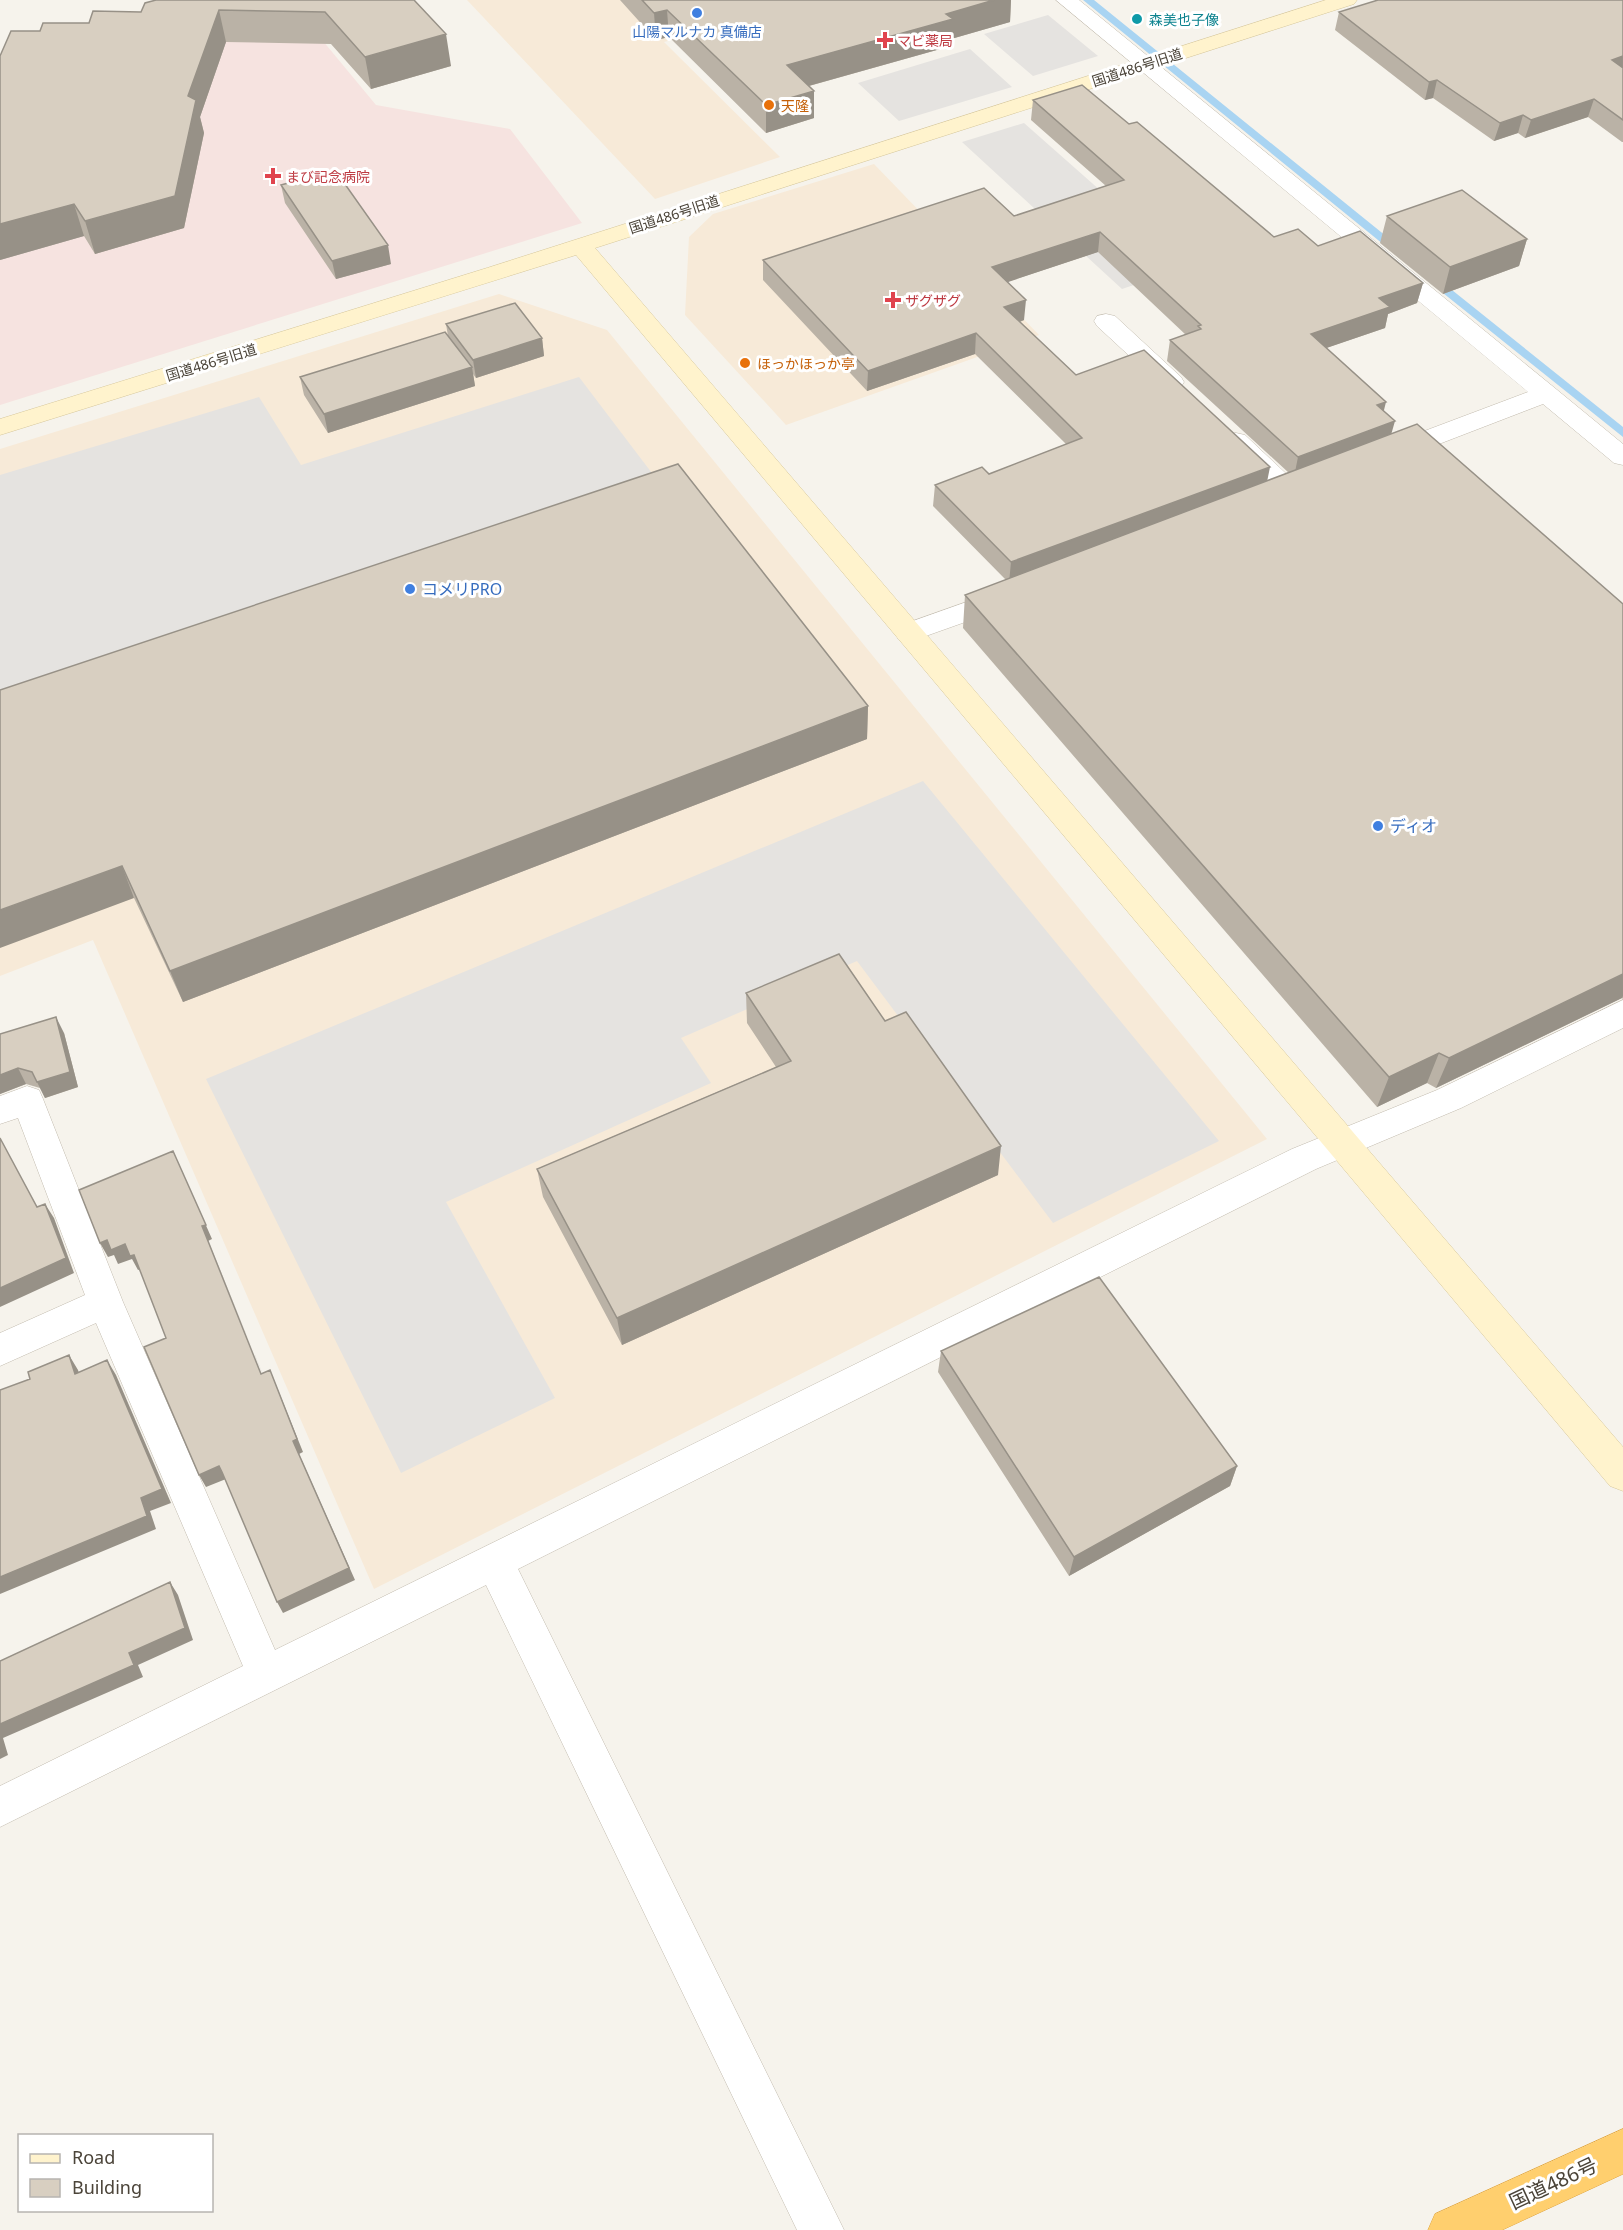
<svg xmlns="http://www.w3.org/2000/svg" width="1623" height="2230" font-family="'Noto Sans','Noto Sans JP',sans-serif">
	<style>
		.commercial { fill: #f7ead8 }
		.medical { fill: #f6e3e0 }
		.parking { fill: #e5e3e0 }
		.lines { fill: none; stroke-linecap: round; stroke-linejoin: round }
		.stream { fill: #a9d4f2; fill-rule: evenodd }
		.street-casing { stroke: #c2bbae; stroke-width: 1 }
		.secondary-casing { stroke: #d6c79b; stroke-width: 1 }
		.highway-casing { stroke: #e0a43c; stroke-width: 1 }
		.street { fill: #fff; fill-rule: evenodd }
		.secondary { fill: #fff3cd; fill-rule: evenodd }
		.highway { fill: #ffcf6e; fill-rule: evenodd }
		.wall { fill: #bab2a6; fill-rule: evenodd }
		.shaded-wall { fill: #979187 }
		.building { fill: #d8cfc1; stroke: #979187; stroke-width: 1.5 }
		.shop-dot { fill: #3f7fe0; stroke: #fff; stroke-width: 2 }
		.culture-dot { fill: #0f9aa8; stroke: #fff; stroke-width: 2 }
		.health-dot { fill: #e0444e; stroke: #fff; stroke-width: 2 }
		.food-dot { fill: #e8710a; stroke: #fff; stroke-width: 2 }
		.labels { text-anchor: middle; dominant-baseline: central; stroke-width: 6; stroke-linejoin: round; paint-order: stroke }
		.far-culture-label { font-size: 14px; fill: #0d838f; stroke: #fff; text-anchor: start }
		.far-shop-label { font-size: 14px; fill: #366cbe; stroke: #fff }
		.far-health-label { font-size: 14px; fill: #be3a42; stroke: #fff; text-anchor: start }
		.far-street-label { font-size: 14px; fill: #4b4439; stroke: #fff }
		.far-food-label { font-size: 14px; fill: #c56008; stroke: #fff; text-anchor: start }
		.shop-label { font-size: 16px; fill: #366cbe; stroke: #fff; text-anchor: start }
		.near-street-label { font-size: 20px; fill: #4b4439; stroke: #fff }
	</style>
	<rect width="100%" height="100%" fill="#f6f3ec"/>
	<path class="commercial" d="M467,0H823L664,42L780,157L655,199Z
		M874,164L1039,335L786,425L685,315L689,237L713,214Z
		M499,294L607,330L1267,1139L374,1589L93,940L0,976V449Z"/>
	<path class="medical" d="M289,0L376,105L510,129L582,223L0,405V62Z"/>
	<path class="parking" d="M1048,15L1098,56L1033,76L984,34Z
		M970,49L1012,87L899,121L858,83Z
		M1024,123L1187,267L1122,289L962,142Z
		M579,377L664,489L0,710V475L259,397L301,465Z
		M923,781L1219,1141L1053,1223L857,961L681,1038L711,1083L446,1202L555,1398L401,1473L206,1079Z"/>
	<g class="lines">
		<path class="stream" d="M1083,0H1094L1402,249V253H1394Z
			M1432,274L1623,427V437L1428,281L1426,278Z"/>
		<defs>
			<path id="street" d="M1056,0H1079L1556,389L1623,444V465L1614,463L1543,404L1400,459L1391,461L1382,459L1378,453L1382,447L1528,392Z
				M1106,314L1115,316L1181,377L1184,382L1181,387L1172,390L1163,387L1097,326L1094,321L1097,316Z
				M1236,433L1245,435L1298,485L1302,491L1298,497L1289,499L1280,497L1227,447L1223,441L1227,435Z
				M1006,588L1016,590L1020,597L1016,604L909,642L899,640L895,633L899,626Z
				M1623,1000V1028L1461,1108L1316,1169L518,1569L844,2230H797L486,1585L0,1827V1786L243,1666L96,1323L0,1366V1333L85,1295L18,1118L0,1124V1096L27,1086L39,1090L43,1099L123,1302L275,1650L1292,1149L1437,1090Z"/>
			<path id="secondary" d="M1326,0H1357L1354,4L595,248L1623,1447V1491L1610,1486L576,255L0,435V419L487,268Z"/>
			<path id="highway" d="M1623,2129V2174L1502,2230H1428L1435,2214Z"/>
		</defs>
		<use href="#street" class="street-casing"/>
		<use href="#secondary" class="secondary-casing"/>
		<use href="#highway" class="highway-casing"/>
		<use href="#street" class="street"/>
		<use href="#secondary" class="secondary"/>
		<use href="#highway" class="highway"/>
	</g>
	<path class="wall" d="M414,0L451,66L371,89L331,44L226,42L200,117L204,133L184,228L95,254L84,236L0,260L40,31L89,23L141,12Z
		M620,0H1011L1010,22L951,39V46L809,86L814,118L766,133L669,37L656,40Z
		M1623,0V142H1622L1588,117L1525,138L1518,133L1494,141L1433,98L1425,100L1335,30L1339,12Z
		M1033,100L1129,124L1274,237L1318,246L1423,283L1417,303L1388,314L1385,328L1326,348L1384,412L1391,434L1623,604V999L1622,998L1436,1088L1427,1083L1377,1107L963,628L965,595L1006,580L933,506L935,485L989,474L1066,444L975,354L867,391L763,280V260L1014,216L1106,186L1031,120ZM1098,252L1186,335L1170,340L1167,361L1289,473L1267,481L1076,375L1020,322L1024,320L1007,282Z
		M281,185L391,264L336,279L285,203Z
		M1387,216L1527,239L1519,266L1443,294L1380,243Z
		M446,324L542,338L544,356L476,378L473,374L475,386L328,433L304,395L300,377L448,336Z
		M0,690L868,706L867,739L183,1002L134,898Z
		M746,993L885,1021L998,1175L622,1345L543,1197L537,1169L776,1067L747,1023Z
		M64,1033L78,1087L45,1098L40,1088L26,1084L0,1094V1034Z
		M941,1351L1237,1466L1230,1486L1069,1576L938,1372Z"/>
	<path class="shaded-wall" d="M994,0H1011L1010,22L951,39V46L787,92V65L946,14Z
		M219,10L226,42L200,117L204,133L184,228L95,254L85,221L188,96Z
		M667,10L669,37L656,40L654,13Z
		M446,34L451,66L371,89L365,57Z
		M1623,56V72L1612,60Z
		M1437,80L1433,98L1425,100L1429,82Z
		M814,91V118L766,133V105Z
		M1594,99L1588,117L1525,138L1531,120Z
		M1523,115L1518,133L1494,141L1500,123Z
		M74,204L84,236L0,260V224Z
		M1100,232L1098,252L990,288L992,267Z
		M1527,239L1519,266L1443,294L1450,267Z
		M388,245L391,264L336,279L332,261Z
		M1423,283L1417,303L1388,314L1385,328L1306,355L1311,334L1379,298Z
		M1026,300L1024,320L1003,328L1004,307Z
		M976,333L975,354L867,391L868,371Z
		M542,338L544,356L476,378L473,360Z
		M472,367L475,386L328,433L324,414Z
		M1386,402L1381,422L1377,405Z
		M1395,421L1389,442L1294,477L1298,457Z
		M1270,467L1266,487L1009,583L1011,562Z
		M868,706L867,739L183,1002L170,971Z
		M122,866L134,898L0,948V910Z
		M1623,974V996L1622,998L1436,1088L1449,1058Z
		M56,1017L64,1033L78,1087L45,1098L37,1082Z
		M1439,1053L1427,1083L1377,1107L1389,1077Z
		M18,1068L26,1084L0,1094V1075Z
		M1001,1146L998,1175L622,1345L617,1318Z
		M173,1151L212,1239L208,1241L268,1387L202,1226Z
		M45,1204L54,1218L74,1273L0,1307V1288Z
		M107,1240L125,1244L134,1255L141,1269L138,1270L132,1259L118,1264L114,1255L108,1257L100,1243Z
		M69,1355L78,1370L84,1388L75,1374Z
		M107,1360L116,1375L171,1503L150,1511L156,1529L0,1594V1577L141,1498Z
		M270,1370L303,1452L299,1454L355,1580L283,1613L277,1602L293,1441Z
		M219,1466L226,1479L206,1487L199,1475Z
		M1237,1466L1230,1486L1069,1576L1074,1557Z
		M170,1582L178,1595L193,1640L138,1665L143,1677L3,1738L8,1755L0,1759V1724L129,1653Z"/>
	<path class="building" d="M156,0H414L446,34L365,57L325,12L219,10L188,96L196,100L175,196L85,221L74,204L0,224V56L11,31H40L43,23H89L93,11L141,12L145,3Z
		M642,0H994L946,14L953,19L787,65L814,91L766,105L667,10L654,13Z
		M1378,0H1623V56L1612,60L1623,68V120L1594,99L1531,120L1523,115L1500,123L1437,80L1429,82L1339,12Z
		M1082,85L1129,124L1137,122L1274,237L1298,229L1318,246L1360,231L1423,283L1379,298L1390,307L1311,334L1386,402L1377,405L1395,421L1298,457L1170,340L1201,329L1198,326L1201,325L1100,232L992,267L1026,300L1004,307L1076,375L1144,350L1270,467L1011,562L935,485L982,467L989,474L1082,438L976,333L868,371L763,260L984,188L1014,216L1124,180L1033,100Z
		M335,170L388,245L332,261L281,185Z
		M1462,190L1527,239L1450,267L1387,216Z
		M515,303L542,338L473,360L446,324Z
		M445,332L472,367L324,414L300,377Z
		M1417,424L1623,604V974L1449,1058L1439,1053L1389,1077L965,595Z
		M678,464L868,706L170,971L122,866L0,910V690Z
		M839,954L885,1021L906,1012L1001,1146L617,1318L537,1169L791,1061L746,993Z
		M56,1017L70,1072L37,1082L32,1072L18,1068L0,1075V1034Z
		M0,1138L37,1207L45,1204L66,1258L0,1288Z
		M173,1151L206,1225L202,1226L261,1374L270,1370L297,1439L293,1441L349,1568L277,1602L222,1472L219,1466L199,1475L144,1347L166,1338L134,1255L130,1256L125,1244L111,1250L107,1240L100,1243L79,1190Z
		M1099,1277L1237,1466L1074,1557L941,1351Z
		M69,1355L75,1374L107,1360L162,1489L141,1498L147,1516L0,1577V1390L30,1379L28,1372Z
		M170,1582L185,1628L129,1653L134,1665L0,1724V1661Z"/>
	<g class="shop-dot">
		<circle cx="697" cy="13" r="6"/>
		<circle cx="410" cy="589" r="6"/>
		<circle cx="1378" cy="826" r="6"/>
	</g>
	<circle class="culture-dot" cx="1137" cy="19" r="6"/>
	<g class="health-dot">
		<path d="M882 31h6v6h6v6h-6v6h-6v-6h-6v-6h6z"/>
		<path d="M270 167h6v6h6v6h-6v6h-6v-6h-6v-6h6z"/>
		<path d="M890 291h6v6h6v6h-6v6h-6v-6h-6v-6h6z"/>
	</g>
	<g class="food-dot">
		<circle cx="769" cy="105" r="6"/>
		<circle cx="745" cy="363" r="6"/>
	</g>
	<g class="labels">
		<g class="far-culture-label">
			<text x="1149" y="19">森美也子像</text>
		</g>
		<g class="far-shop-label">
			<text x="697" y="31">山陽マルナカ 真備店</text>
		</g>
		<g class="far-health-label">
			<text x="897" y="40">マビ薬局</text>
			<text x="286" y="176">まび記念病院</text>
			<text x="905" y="300">ザグザグ</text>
		</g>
		<g class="far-street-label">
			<text transform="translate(1137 67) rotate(-18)">国道486号旧道</text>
			<text transform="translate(674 214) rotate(-18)">国道486号旧道</text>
			<text transform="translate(211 362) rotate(-17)">国道486号旧道</text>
		</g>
		<g class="far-food-label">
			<text x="781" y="105">天隆</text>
			<text x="757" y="363">ほっかほっか亭</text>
		</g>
		<g class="shop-label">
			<text x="422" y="589">コメリPRO</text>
			<text x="1390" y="826">ディオ</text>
		</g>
		<g class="near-street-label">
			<text transform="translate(1553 2183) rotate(-25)">国道486号</text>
		</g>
	</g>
	<rect x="18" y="2134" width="195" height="78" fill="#ffffff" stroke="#b7b4b0" stroke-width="1.5"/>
	<rect x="30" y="2154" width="30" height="9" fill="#fff3cd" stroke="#b7b4b0" stroke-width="1.5"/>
	<text x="72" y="2164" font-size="18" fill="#4b4439">Road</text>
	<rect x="30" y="2179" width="30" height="18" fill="#d8cfc1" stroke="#b7b4b0" stroke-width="1.5"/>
	<text x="72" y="2194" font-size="18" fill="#4b4439">Building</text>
</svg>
